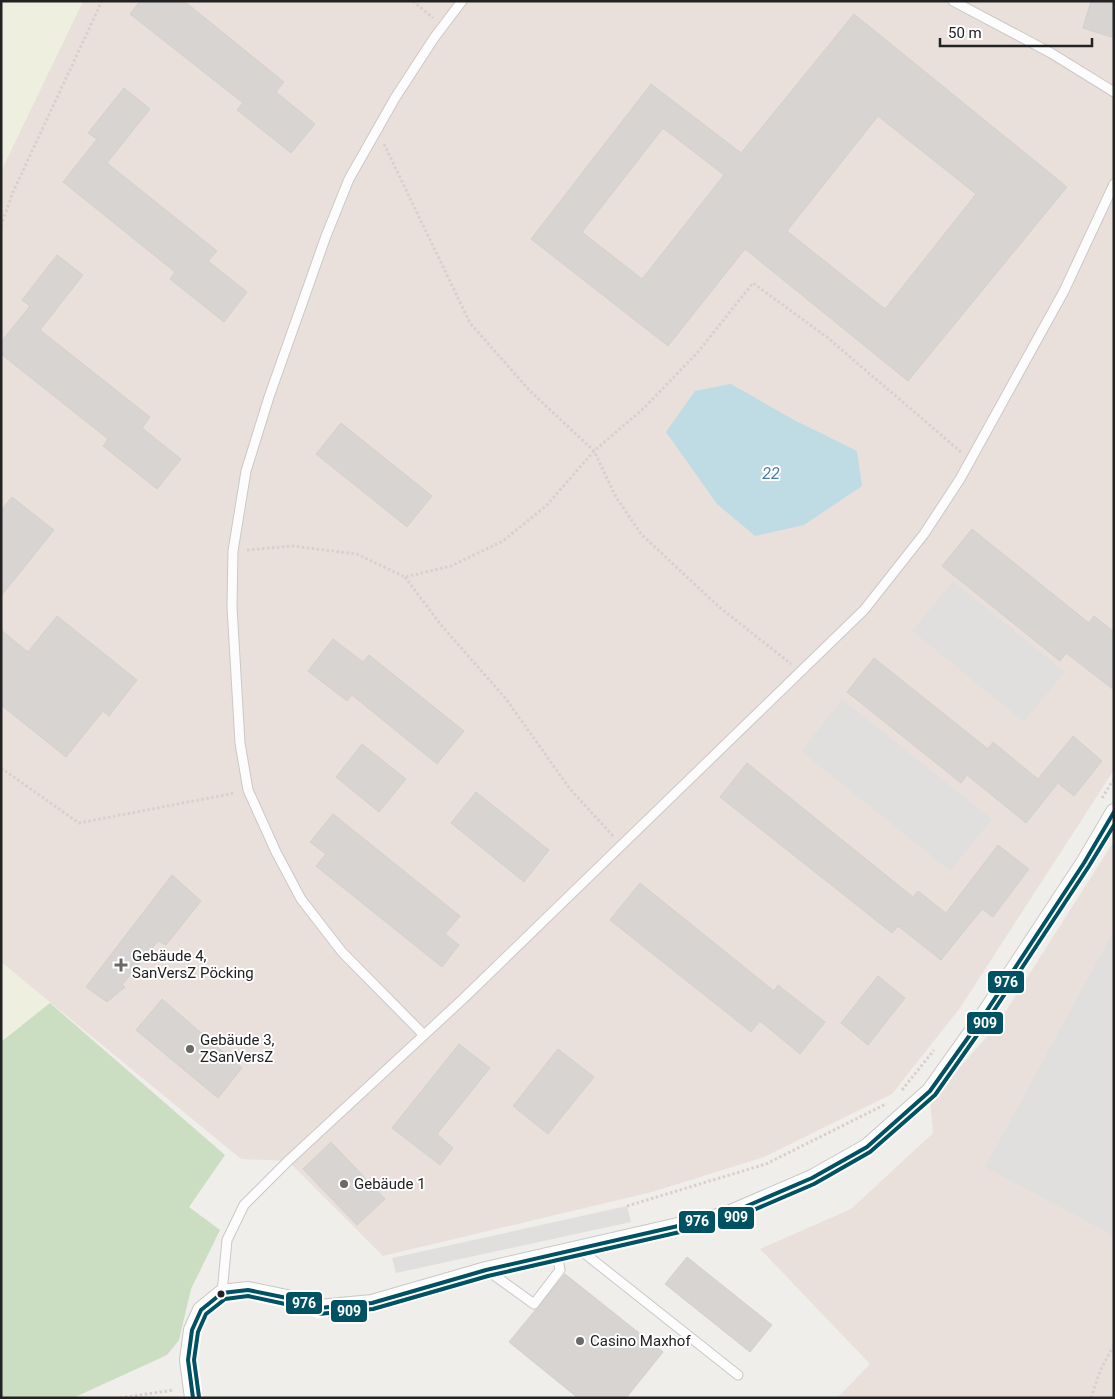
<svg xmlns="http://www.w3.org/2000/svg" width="1115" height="1399" font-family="Roboto,sans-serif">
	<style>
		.military { fill: #eae0db }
		.farmland { fill: #efefdf }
		.forest { fill: #cbdec1 }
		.parking { fill: #e0dfde }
		.water { fill: #bfdbe3 }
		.building { fill: #d7d4d2; stroke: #d3d0cc; fill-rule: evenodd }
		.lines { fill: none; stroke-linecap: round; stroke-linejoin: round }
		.service-casing { stroke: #c9c8c7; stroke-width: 11 }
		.minor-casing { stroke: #c9c8c7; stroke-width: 18 }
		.path { stroke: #dccecd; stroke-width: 3; stroke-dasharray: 2.5 2.5; stroke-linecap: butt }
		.service { stroke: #fdfcfc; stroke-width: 9 }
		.minor { stroke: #fdfcfc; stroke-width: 16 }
		.bus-1-casing { stroke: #fff; stroke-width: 8 }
		.bus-2-casing { stroke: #fff; stroke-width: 8 }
		.bus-1 { stroke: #005262; stroke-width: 4 }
		.bus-2 { stroke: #005262; stroke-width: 4 }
		.poi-dot { fill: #6a6968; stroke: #fff; stroke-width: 2 }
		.bus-dot { fill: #222; stroke: #fff; stroke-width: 2 }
		.labels { text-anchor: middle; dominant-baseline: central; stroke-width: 4; stroke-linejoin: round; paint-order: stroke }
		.poi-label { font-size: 15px; fill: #222; stroke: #fff; text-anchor: start }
		.water-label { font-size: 16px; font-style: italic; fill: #4a7aab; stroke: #fff }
		.line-badge { stroke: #fff; stroke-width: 2 }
		.badge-label { font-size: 14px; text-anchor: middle; font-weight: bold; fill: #fff }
	</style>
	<rect width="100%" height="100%" fill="#f0eeeb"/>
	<path class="military" d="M83,1H1114V770L960,1008L892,1094L764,1157L652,1192L383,1256L288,1161L241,1159L1,962V171Z
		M1114,841V1398H837L870,1364L760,1249L851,1209L933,1133L930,1101L997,1025Z"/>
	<path class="farmland" d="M1,1H83L1,171Z
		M1,962L50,1003L1,1042Z"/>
	<path class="forest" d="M50,1003L225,1155L189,1207L220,1230L191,1289L179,1340L167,1355L73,1398H1V1042Z"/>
	<path class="parking" d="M953,581L1065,672L1024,722L912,631Z
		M842,699L992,819L950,871L801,751Z
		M1114,930V1236L985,1167Z
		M627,1206L631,1222L396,1273L392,1258Z"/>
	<path class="water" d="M731,384L794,420L857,451L862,486L804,525L755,536L717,504L666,432L695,391Z"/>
	<path class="building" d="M140,1H184L284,82L276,92L315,124L291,153L237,110L243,103L130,14Z
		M1091,1H1114V38L1083,28Z
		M854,14L1067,187L908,381L745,249L668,346L531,239L651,84L741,153ZM878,116L976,194L885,309L787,231ZM663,128L724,175L642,279L582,232Z
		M124,88L150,109L107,163L217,251L208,261L247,292L224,322L170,279L175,272L63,182L97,139L88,133Z
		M57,255L83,275L40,330L150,417L142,428L181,459L157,489L103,446L108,439L1,354V342L30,306L22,300Z
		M341,423L432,496L407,527L316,454Z
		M12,497L54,530L1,596V510Z
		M972,529L1089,623L1094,616L1114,632V690L1066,653L1060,661L942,566Z
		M57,616L137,680L109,716L103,711L66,757L1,705V630L28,652Z
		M333,639L363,662L369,655L464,731L437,764L352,695L347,701L308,671Z
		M874,658L988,749L993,742L1038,779L1073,736L1102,761L1074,796L1058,783L1026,823L967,775L961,783L847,692Z
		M362,744L406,779L379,812L336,777Z
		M747,763L913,897L918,891L946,913L998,845L1029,869L993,917L982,909L941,960L898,926L892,933L720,797Z
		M476,792L549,850L524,882L451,823Z
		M333,814L460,916L445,934L459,945L442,967L316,866L326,854L310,842Z
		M172,875L201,901L166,945L158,941L122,985L125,987L107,1002L86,987Z
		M640,883L774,991L778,985L825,1022L800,1054L760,1021L751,1032L610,920Z
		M878,976L905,998L868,1045L841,1023Z
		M162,999L242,1068L218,1098L136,1030Z
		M459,1044L490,1068L437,1134L453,1148L440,1165L392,1128Z
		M558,1049L594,1077L548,1134L513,1106Z
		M331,1142L385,1199L357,1225L303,1169Z
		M687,1257L772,1325L750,1352L665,1284Z
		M565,1274L663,1352L626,1398H578L509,1342Z"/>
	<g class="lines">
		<defs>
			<path id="service" d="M953,1L1051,53L1114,92
				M424,1035L342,952L301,899L276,852L248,790L240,743L232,607L233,551L246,471L269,397L326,236L349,179L395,98L434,38L462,1
				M579,1249L738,1375
				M487,1270L534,1304L560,1270L557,1254
				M222,1293L227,1240L244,1205L288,1161L464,998L864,610L924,534L960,479L1064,291L1114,184"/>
			<path id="minor" d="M193,1398L188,1360L192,1330L201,1310L222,1293L248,1290L287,1298L319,1308L372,1303L486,1270L726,1215L812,1178L867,1147L930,1091L982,1018L1084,863L1114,812"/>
		</defs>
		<use href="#service" class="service-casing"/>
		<use href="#minor" class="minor-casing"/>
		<path class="path" d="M413,1L433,18
			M384,144L470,323L530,391L594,451L616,497L641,534L718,606L791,664
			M1,226L13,192L102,1
			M247,550L293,546L357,554L405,577L451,566L503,541L547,505L594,451L644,408L698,352L753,283L828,338L961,452
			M405,577L441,625L506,699L570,789L613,836
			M1,768L79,823L235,793
			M1102,798L1114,779
			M902,1090L934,1050
			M627,1206L766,1164L886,1104
			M120,1398L174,1390
			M1091,1398L1100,1371L1114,1345"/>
		<use href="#service" class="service"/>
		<use href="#minor" class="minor"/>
		<defs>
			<path id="bus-1" d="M193,1398L188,1360L192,1330L201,1310L222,1293L248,1290L287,1298L319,1308L372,1303L486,1270L726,1215L812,1178L867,1147L930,1091L982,1018L1084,863L1114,812"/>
			<path id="bus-2" d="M199,1397L194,1360L198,1332L206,1314L225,1299L248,1296L285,1304L318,1314L373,1309L488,1276L728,1221L814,1184L870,1152L935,1095L987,1021L1089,866L1114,825"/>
		</defs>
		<use href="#bus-1" class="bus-1-casing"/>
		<use href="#bus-2" class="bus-2-casing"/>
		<use href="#bus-1" class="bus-1"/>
		<use href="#bus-2" class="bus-2"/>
	</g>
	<g class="poi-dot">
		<path d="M118.5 957.5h5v5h5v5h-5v5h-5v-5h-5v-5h5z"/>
		<circle cx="190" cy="1049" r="5"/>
		<circle cx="344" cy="1184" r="5"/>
		<circle cx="580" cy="1341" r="5"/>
	</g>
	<circle class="bus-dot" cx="221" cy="1294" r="4.5"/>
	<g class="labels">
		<g class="poi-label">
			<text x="132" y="956">Gebäude 4,<tspan x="132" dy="17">SanVersZ Pöcking</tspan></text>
			<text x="200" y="1040">Gebäude 3,<tspan x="200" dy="17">ZSanVersZ</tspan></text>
			<text x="354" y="1184">Gebäude 1</text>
			<text x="590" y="1341">Casino Maxhof</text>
		</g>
		<g class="water-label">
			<text x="771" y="473">22</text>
		</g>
	</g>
	<g class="line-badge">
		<rect x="987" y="970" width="38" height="24" rx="5" fill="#005262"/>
		<rect x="966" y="1011" width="38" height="24" rx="5" fill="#005262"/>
		<rect x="717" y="1206" width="38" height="24" rx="5" fill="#005262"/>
		<rect x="678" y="1210" width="38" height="24" rx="5" fill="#005262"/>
		<rect x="285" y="1291" width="38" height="24" rx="5" fill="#005262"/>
		<rect x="330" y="1299" width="38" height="24" rx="5" fill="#005262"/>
	</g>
	<g class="badge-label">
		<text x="1006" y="987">976</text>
		<text x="985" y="1028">909</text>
		<text x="736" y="1222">909</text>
		<text x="697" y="1226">976</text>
		<text x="304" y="1308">976</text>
		<text x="349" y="1316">909</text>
	</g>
	<rect width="1115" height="1399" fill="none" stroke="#222222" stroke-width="5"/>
	<path d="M940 38v8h152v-8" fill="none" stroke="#222222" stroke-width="2.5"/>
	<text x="948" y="38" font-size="15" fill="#222222" stroke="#ffffff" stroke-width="4" paint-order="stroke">50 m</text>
</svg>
